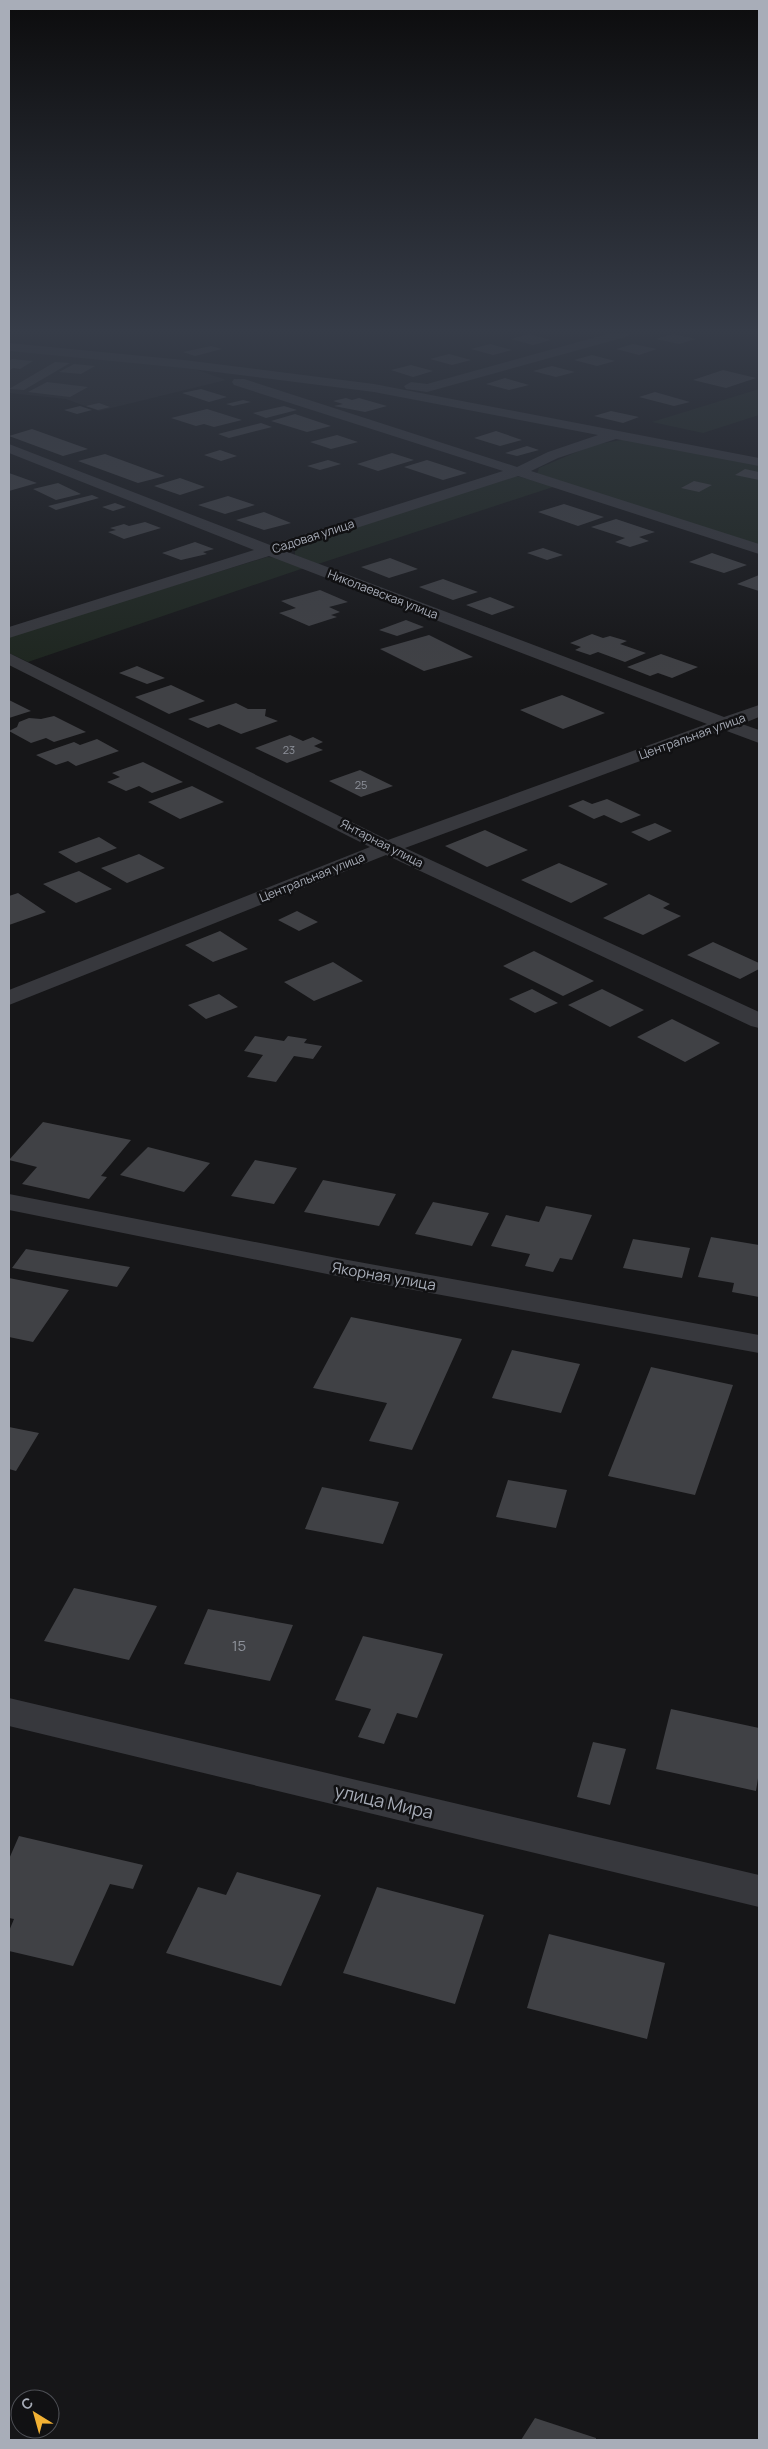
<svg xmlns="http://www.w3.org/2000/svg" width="768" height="2449" font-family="Manrope,sans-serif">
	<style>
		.built { fill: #222225 }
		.green { fill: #1e261f }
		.building { fill: #404145 }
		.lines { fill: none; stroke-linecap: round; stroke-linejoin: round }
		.minor { fill: #37383d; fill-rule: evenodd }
		.labels { text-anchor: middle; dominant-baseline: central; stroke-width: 5; stroke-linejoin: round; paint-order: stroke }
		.far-number-label { font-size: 11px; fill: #8e929b }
		.far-street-label { font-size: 12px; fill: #a8adb8; stroke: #111113 }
		.street-label { font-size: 15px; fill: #a8adb8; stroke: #111113 }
		.near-number-label { font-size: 15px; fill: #8e929b }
		.near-street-label { font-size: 18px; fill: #a8adb8; stroke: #111113 }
	</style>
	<rect width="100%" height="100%" fill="#161618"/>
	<path class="built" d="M9,351L189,367L226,380L99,411L66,399L9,393Z"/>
	<path class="green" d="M759,389V415L703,433L652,422Z
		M628,434L759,463V547L537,474L539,468L593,445L621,440Z
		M516,476L556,486L318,564L295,555V549L300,544Z
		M267,557L281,558L307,567L28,662L9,653V636Z"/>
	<path class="building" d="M529,334L551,340L533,345L511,339Z
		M673,334L696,339L679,344L656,339Z
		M490,344L512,350L493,355L471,349Z
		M633,344L657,349L639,355L616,349Z
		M211,346L222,349L195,356L183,352Z
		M449,354L471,360L452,365L430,359Z
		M592,355L615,361L597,366L574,360Z
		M12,359L33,361L20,369L13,368L9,371V361Z
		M55,362L70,363L24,390L9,389Z
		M74,364L95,366L81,374L59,372Z
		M411,365L433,371L413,377L391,370Z
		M552,366L575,372L556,377L533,371Z
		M723,370L756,378L726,388L693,380Z
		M505,378L529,385L509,390L486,384Z
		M47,382L88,387L70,397L28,392Z
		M201,389L227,397L209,402L182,393Z
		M655,392L690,402L674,406L639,397Z
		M346,398L352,400L359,398L387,406L365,412L334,406L343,404L333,401Z
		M243,400L251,402L233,406L226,404Z
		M99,403L110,407L98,410L86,406Z
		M80,406L92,410L77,414L64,410Z
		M284,406L297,410L266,418L253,413Z
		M207,409L242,420L214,427L204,424L196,426L171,418Z
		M611,411L639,417L623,423L594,416Z
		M295,414L331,426L307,432L271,421Z
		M261,423L272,427L229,438L218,434Z
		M32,429L88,449L63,456L9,436Z
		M496,431L522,440L500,446L474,438Z
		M337,435L358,442L331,449L310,442Z
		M527,446L539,450L517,456L505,453Z
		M220,450L237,456L221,461L204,455Z
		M392,453L414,460L378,471L357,464Z
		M105,454L165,476L138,483L78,461Z
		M328,460L341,464L320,470L307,466Z
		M427,460L467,473L443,480L404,467Z
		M745,469L759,472V480L735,475Z
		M9,473L37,483L9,491Z
		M180,478L205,487L180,495L154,486Z
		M694,481L712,485L699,492L681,488Z
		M58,483L81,494L56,500L33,489Z
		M92,495L99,498L56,510L48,506Z
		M228,496L255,505L225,514L198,505Z
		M115,503L126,507L113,511L102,507Z
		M564,504L604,517L578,526L538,512Z
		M264,512L291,523L264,530L236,520Z
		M616,519L655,532L639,537L649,541L630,547L615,542L625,538L591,527Z
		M145,522L161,528L124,539L108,532L116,530L110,528L124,524L129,526Z
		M195,542L214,549L203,552L207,554L181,560L162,553Z
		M543,548L563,555L547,560L527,553Z
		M712,553L747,565L724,573L689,562Z
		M390,558L418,569L389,578L361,567Z
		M759,575V591L737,584Z
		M443,579L478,592L453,600L419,587Z
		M320,590L348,602L329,607L340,612L331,615L337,617L309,626L279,613L296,608L281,601Z
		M490,597L515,607L492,615L466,605Z
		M406,620L424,627L397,636L379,630Z
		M592,634L603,638L610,636L627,641L620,644L646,653L625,662L598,652L590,655L575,650L581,647L570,643Z
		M429,635L473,657L424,671L380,649Z
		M661,654L698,667L672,678L658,673L650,676L627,667Z
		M137,666L165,678L147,684L119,673Z
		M171,685L205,701L169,714L135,697Z
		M562,695L605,713L563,729L520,710Z
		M9,700L31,711L9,718Z
		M236,703L248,709H266L265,716L278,721L241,734L219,724L208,728L188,719Z
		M54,716L86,732L54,742L46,738L31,743L9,731L17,727L19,722L29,718L41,719Z
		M290,735L303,741L313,737L323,742L314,746L323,750L287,763L255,748Z
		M97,739L119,751L76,766L68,761L56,765L36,755L74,742L80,745Z
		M143,762L183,782L152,793L139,786L126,791L107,782L120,777L112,773Z
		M360,770L393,786L361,797L329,781Z
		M192,786L224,802L180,819L148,802Z
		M607,799L641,815L621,823L604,815L594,819L568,806L583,800L592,804Z
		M655,823L672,831L649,841L631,832Z
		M485,830L528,850L487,867L445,846Z
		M99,837L117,848L76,863L58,852Z
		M139,854L165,868L127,883L101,868Z
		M559,863L608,884L571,903L521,880Z
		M79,871L112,889L76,903L43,884Z
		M18,893L46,912L9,925V896Z
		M649,894L670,904L663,908L681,916L643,935L603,918Z
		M297,911L318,922L299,931L278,920Z
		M220,931L248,949L213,962L185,945Z
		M713,942L759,963V969L740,979L687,955Z
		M534,951L594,981L563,996L503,966Z
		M333,962L363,981L314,1001L284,982Z
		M532,989L558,1003L535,1013L509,999Z
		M602,989L644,1010L610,1027L568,1005Z
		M219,994L238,1007L206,1019L188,1005Z
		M672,1019L720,1043L685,1062L637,1037Z
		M255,1036L284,1041L288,1036L307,1039L304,1043L322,1046L313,1059L294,1056L276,1082L247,1077L263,1055L244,1051Z
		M43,1122L131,1140L101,1176L107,1177L89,1199L22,1184L37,1167L9,1160Z
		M148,1147L210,1163L184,1192L120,1175Z
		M255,1160L297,1168L274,1204L231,1196Z
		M323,1180L396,1194L379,1226L304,1212Z
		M433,1202L489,1213L472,1246L415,1234Z
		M546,1206L592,1215L572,1260L560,1258L553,1272L525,1266L530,1254L491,1246L506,1215L539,1222Z
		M711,1237L759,1245V1297L732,1292L734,1283L698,1277Z
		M633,1239L690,1248L682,1278L623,1268Z
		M26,1249L130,1267L117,1287L12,1268Z
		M9,1278L69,1290L33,1342L9,1337Z
		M351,1317L462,1339L412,1450L369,1441L387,1403L313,1388Z
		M512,1350L580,1364L561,1413L492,1398Z
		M651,1367L733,1385L695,1495L608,1476Z
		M9,1427L39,1433L16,1471L9,1469Z
		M508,1480L567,1490L556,1528L496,1517Z
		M322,1487L399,1502L383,1544L305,1529Z
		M74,1588L157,1606L129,1660L44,1641Z
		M208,1609L293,1625L270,1681L184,1664Z
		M363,1636L443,1654L417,1718L397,1713L384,1744L358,1737L371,1709L335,1700Z
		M671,1709L759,1728V1772L756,1791L656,1769Z
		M593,1742L626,1749L610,1805L577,1797Z
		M19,1836L143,1865L133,1889L110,1884L73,1966L9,1951V1931L14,1919L9,1918V1859Z
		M237,1872L321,1895L281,1986L166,1953L198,1887L226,1895Z
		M377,1887L484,1915L455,2004L343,1973Z
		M549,1934L665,1963L647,2039L527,2008Z
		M535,2418L596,2438V2440H521Z"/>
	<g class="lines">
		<path class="minor" d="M611,333H631L629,336L427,392L406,389L404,386L411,382L427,384Z
			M9,343L184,360L374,384L759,458V466L616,439L558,458L531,471L759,544V554L518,476L285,551L724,717L759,705V717L742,724L759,730V743L724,730L405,848L759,1012V1028L751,1026L386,855L9,1005V990L370,847L9,665V653L388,840L707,724L269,556L9,638V627L254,550L9,453V444L270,545L503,471L234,385L232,382L234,379H244L517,467L548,452L598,435L374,392L184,368L9,351Z
			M9,1194L337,1258L759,1335V1353L337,1276L9,1210Z
			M9,1698L759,1875V1907L9,1726Z"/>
	</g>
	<linearGradient id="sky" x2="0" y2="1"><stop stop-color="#0c0c0d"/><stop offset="0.49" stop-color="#363c48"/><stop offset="1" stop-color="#363c48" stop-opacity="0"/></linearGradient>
	<rect width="768" height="676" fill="url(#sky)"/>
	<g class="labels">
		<g class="far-number-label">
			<text x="289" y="749">23</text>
			<text x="361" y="784">25</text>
		</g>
		<g class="far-street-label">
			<text transform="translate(313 536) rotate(-18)">Садовая улица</text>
			<text transform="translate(383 594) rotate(21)">Николаевская улица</text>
			<text transform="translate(692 736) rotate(-20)">Центральная улица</text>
			<text transform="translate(382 843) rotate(27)">Янтарная улица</text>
			<text transform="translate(312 877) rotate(-22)">Центральная улица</text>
		</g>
		<g class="street-label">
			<text transform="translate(384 1276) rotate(10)">Якорная улица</text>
		</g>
		<g class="near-number-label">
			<text x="239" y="1645">15</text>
		</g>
		<g class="near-street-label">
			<text transform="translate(384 1801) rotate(13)">улица Мира</text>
		</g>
	</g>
	<rect width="768" height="2449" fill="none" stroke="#a8adb8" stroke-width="20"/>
	<g transform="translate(35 2414) rotate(323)"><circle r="24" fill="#111113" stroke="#4d4f55"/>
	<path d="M0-4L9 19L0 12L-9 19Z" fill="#f2b134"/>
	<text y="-8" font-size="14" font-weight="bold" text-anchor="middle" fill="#a8adb8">С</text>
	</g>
</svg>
